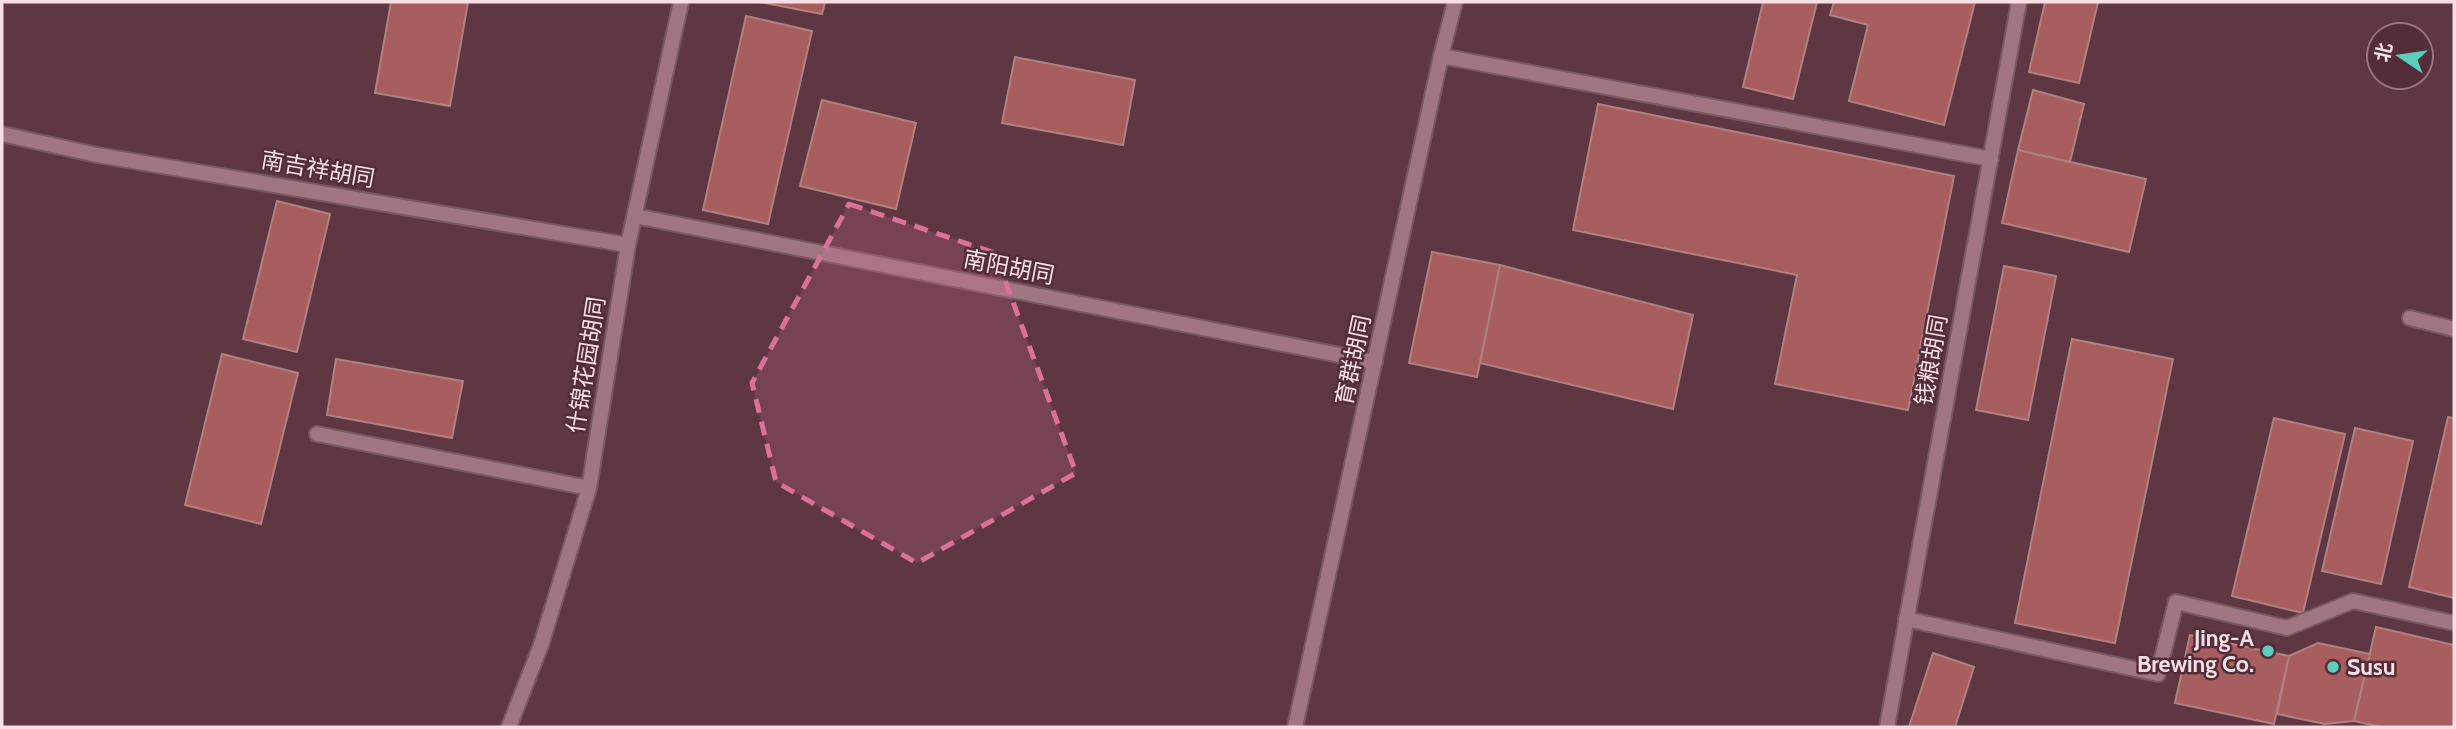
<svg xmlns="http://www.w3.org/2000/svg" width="2456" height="729" font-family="Cabin,'Noto Sans SC',sans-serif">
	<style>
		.building { fill: #a85e5f; stroke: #b08180; stroke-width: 2 }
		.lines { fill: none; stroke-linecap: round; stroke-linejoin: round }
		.service-casing { stroke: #795862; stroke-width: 18 }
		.pedestrian-casing { stroke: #795862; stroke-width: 18 }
		.minor-casing { stroke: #795862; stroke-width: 18 }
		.service { stroke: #a17581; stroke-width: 14 }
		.pedestrian { stroke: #a17581; stroke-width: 14 }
		.minor { stroke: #a17581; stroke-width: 14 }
		.marked { fill: #da7199; fill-opacity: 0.2; stroke: #da7199; stroke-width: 5; stroke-dasharray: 14 9; stroke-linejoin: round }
		.poi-dot { fill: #5cceba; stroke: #532d39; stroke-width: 2.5 }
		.labels { text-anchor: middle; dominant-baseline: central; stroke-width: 5; stroke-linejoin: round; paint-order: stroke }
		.street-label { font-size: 23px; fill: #f8dee5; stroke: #532d39 }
		.poi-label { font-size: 23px; font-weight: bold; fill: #f8dee5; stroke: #532d39; text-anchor: end }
	</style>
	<rect width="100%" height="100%" fill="#5e3743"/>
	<path class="building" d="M391,2H468L450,106L375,93Z
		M759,2H825L822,14Z
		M1763,2H1817L1793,99L1743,87Z
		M1834,2H1975L1944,125L1849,101L1868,25L1830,15Z
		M2045,2H2098L2079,83L2029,72Z
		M746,16L812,31L768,224L703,210Z
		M1015,57L1135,80L1123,145L1002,123Z
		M2033,90L2084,104L2070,162L2018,150Z
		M822,100L916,123L896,209L800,186Z
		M1598,104L1954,176L1908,410L1775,384L1797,275L1573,230Z
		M2018,150L2146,179L2129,252L2002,223Z
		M277,201L330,214L297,352L243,339Z
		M1432,252L1500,265L1477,377L1409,363Z
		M1500,265L1693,315L1673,409L1480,363Z
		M2004,266L2056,276L2028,420L1976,410Z
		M2072,339L2173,359L2115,643L2015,623Z
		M222,354L298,373L261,524L185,505Z
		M336,359L463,381L452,438L327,415Z
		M2448,417L2454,418V598L2409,587Z
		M2274,418L2345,434L2303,613L2232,596Z
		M2355,428L2413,441L2381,584L2322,571Z
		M2376,627L2454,645V727H2381L2354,721Z
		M2190,635L2289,656L2274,724L2175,703Z
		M2318,643L2370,654L2354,721L2325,724L2277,714L2289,656Z
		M1933,653L1974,667L1955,727H1909Z"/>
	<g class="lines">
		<defs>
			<path id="service" d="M2,134L97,155L628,245
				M635,216L1375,362
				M2410,318L2454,329
				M317,434L589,488
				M509,727L541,645L589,488L628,245L681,2"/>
			<path id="pedestrian" d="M1906,619L2158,674L2176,602L2287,628L2353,601L2454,623"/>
			<path id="minor" d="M1441,56L1991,159
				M1295,727L1441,56L1455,2
				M1887,727L2019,2"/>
		</defs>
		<use href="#service" class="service-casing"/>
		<use href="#pedestrian" class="pedestrian-casing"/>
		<use href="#minor" class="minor-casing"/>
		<use href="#service" class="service"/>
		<use href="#pedestrian" class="pedestrian"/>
		<use href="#minor" class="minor"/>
	</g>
	<path class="marked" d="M849,204L995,253L1076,473L917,563L776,482L752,383Z"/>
	<g class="poi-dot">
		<circle cx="2268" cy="651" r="7"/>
		<circle cx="2333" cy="667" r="7"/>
	</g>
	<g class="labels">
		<g class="street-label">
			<text transform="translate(318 169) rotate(10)">南吉祥胡同</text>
			<text transform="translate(1009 267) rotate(11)">南阳胡同</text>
			<text transform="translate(1353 360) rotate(-78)">育群胡同</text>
			<text transform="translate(1931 360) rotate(-80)">钱粮胡同</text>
			<text transform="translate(586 365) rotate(-81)">什锦花园胡同</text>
		</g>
		<g class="poi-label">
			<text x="2254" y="638">Jing-A<tspan x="2254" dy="26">Brewing Co.</tspan></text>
			<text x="2347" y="667" text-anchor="start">Susu</text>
		</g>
	</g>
	<rect width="2456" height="729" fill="none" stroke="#f8dee5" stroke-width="7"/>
	<g transform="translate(2400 56) rotate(283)"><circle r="33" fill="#532d39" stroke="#95747e" stroke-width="2"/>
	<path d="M0-5L12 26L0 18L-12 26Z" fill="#5cceba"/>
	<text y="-10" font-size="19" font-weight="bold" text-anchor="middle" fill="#f8dee5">北</text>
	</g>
</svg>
